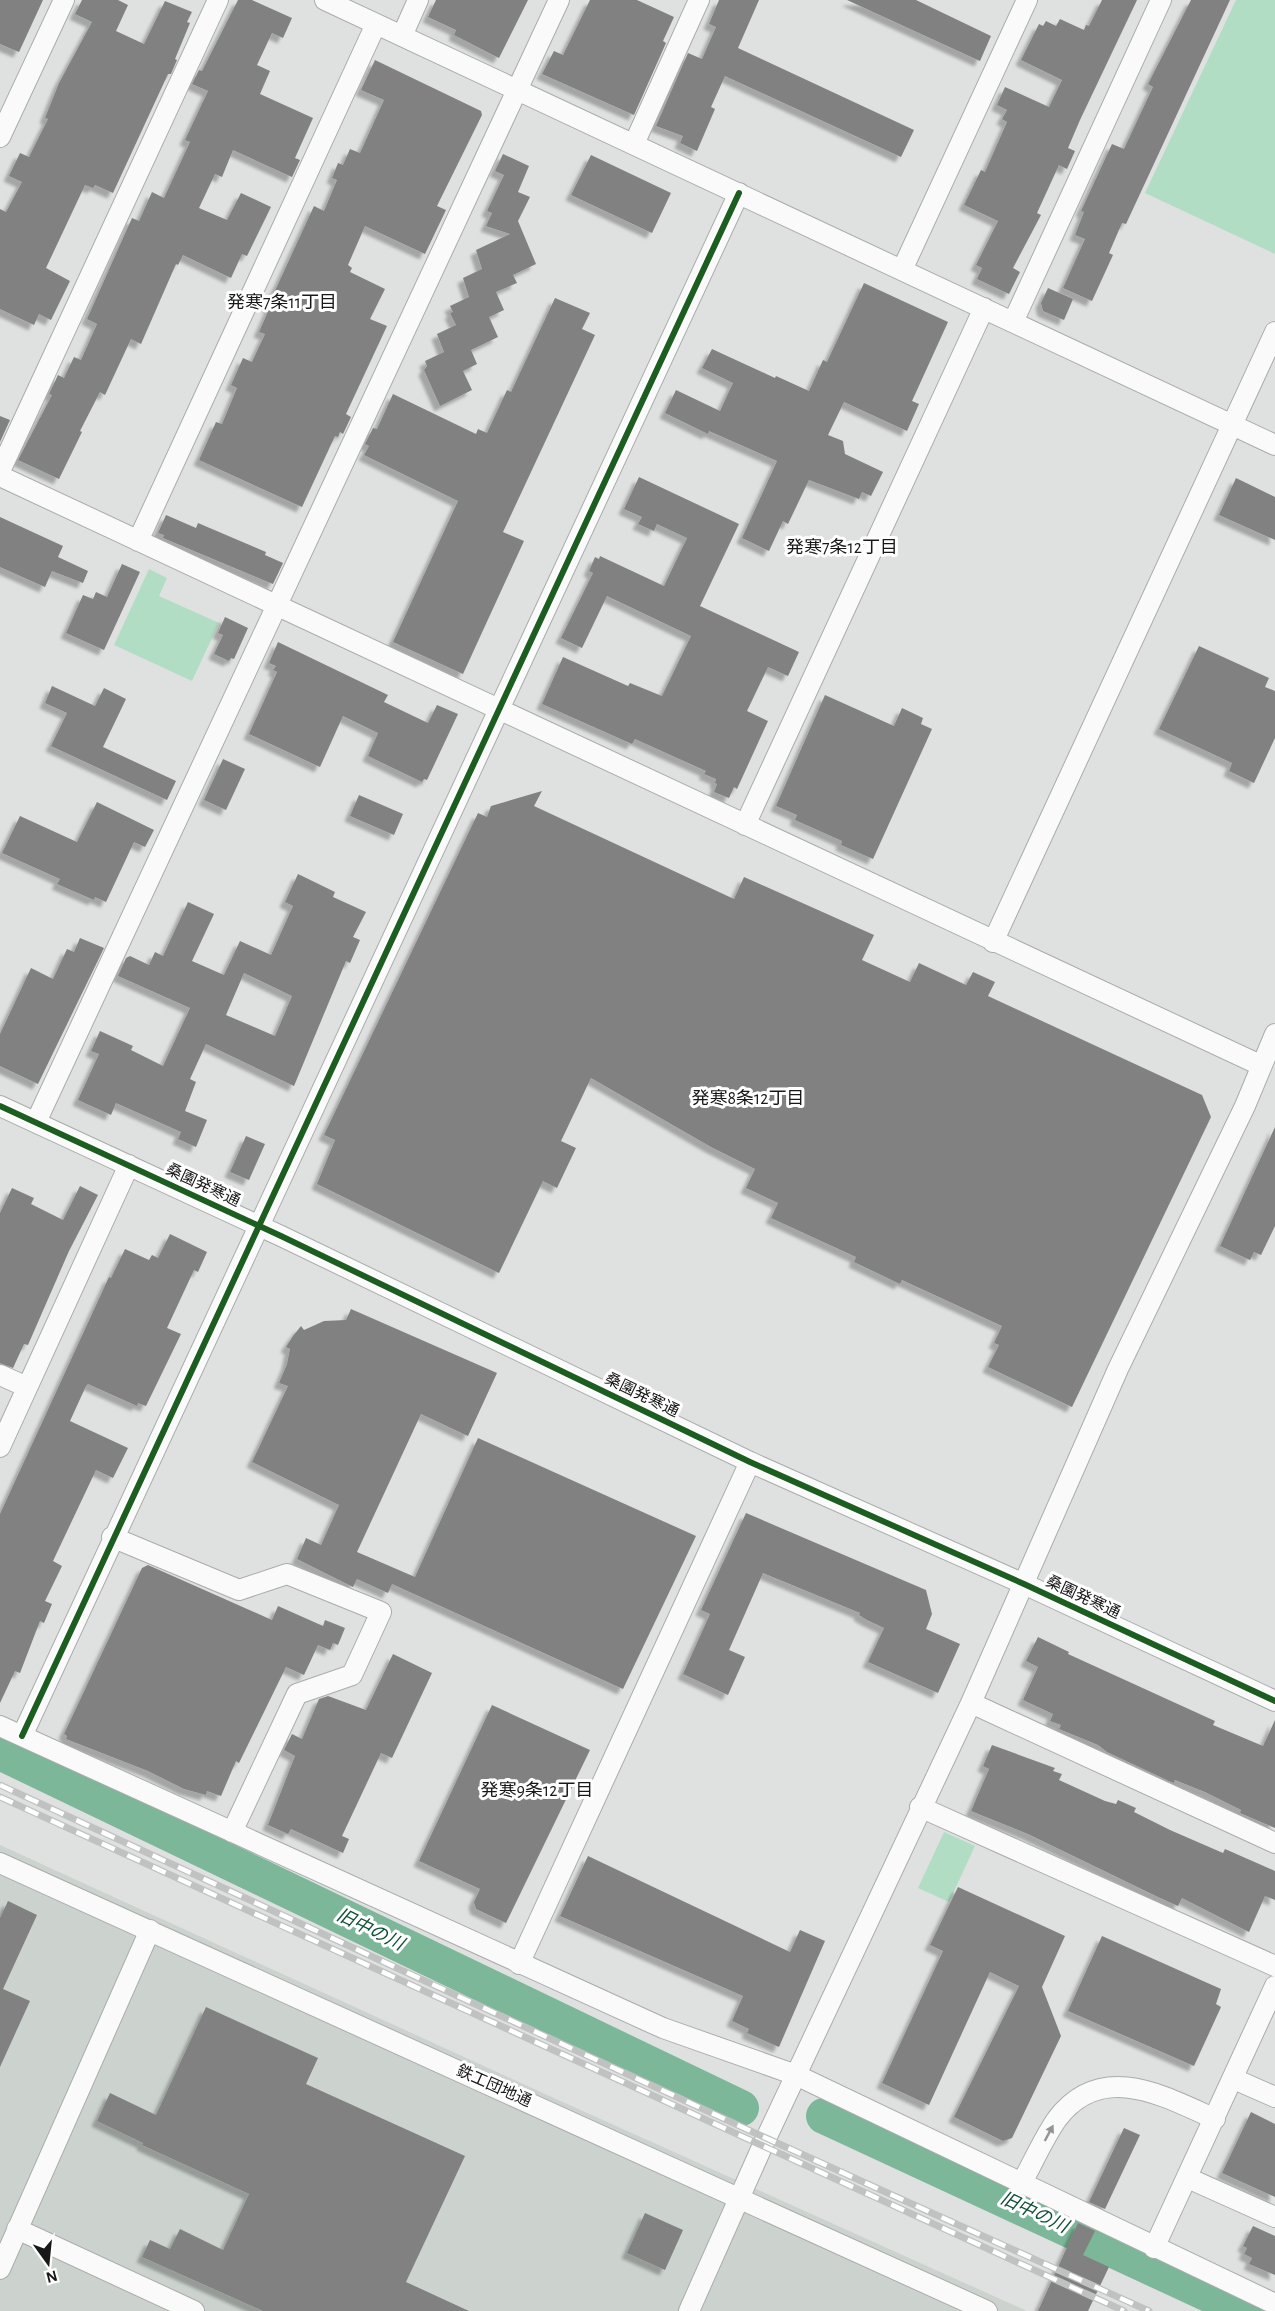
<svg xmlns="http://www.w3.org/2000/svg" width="1275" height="2311" font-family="'Alegreya Sans','Noto Sans JP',sans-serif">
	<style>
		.built { fill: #ccd3cf }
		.green { fill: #b1ddc5 }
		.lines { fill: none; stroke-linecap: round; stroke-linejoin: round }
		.river { stroke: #7cb799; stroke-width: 36 }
		.building { fill: #808180; fill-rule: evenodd; filter: url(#shadow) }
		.minor-casing { stroke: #aaacab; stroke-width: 22 }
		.minor { stroke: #fafafa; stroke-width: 20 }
		.rail-casing { stroke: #c0c2c1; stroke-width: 7 }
		.rail { stroke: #fff; stroke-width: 4.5; stroke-dasharray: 14; stroke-linecap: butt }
		.cycleway-casing { stroke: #fff; stroke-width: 10 }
		.cycleway { stroke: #1b5e20; stroke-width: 6 }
		.oneway { fill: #949494 }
		.labels { text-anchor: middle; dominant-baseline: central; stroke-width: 6; stroke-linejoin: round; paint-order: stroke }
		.street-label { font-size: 16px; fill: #171817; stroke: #fff }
		.neighbourhood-label { font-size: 18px; fill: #171817; stroke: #fff }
		.water-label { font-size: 18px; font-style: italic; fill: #0e5034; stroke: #fff }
	</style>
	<defs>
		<filter id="shadow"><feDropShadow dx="-5.5" dy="5.5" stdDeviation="1.5" flood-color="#0004"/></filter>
	</defs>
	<rect width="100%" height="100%" fill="#dfe1e0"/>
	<path class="built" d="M0,1845L554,2098L1027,2311H0Z"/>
	<path class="green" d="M1236,0H1275V254L1145,193Z
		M149,569L167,578L159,596L219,623L192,681L114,645Z
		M944,1832L975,1846L949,1902L918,1888Z"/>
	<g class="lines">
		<path class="river" d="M0,1752L741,2108
			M824,2116L1245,2311"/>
	</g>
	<path class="building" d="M0,0H43L19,52L0,44Z
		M82,0H118L128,5L116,31L144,44L165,1L192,12L187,22L190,23L175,59L177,60L171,74H168L113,193L95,185L93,188L85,185L46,268L70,281L51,320L39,314L34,325L0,309V209L6,212L22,182L9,176L20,153L29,157L48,119L45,118L59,83L92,22L75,14Z
		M238,0H252L292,18L283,38L272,33L257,65L270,71L260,94L313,118L295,158L300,160L292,177L233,150L222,177L215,174L199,208L227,220L241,193L271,207L247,256L242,254L231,278L183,255L178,265L176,264L141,344L131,339L105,395L100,392L80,431L82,432L59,479L18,460L52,395L49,394L58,375L64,378L74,357L81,360L97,324L87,319L132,218L139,221L152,192L164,198L190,142L185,140L208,91L192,84L199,70L202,71Z
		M436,0H528L499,58L454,35L456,30L428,17Z
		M590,0H637L674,17L663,41L666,43L634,115L542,74L554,51L563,55Z
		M719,0H759L738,48L914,130L901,157L725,76L711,107L715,109L697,151L680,143L683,136L656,126L688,53L702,59L716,27L709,24Z
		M847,0H916L991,36L980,61Z
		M1102,0H1137L1080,120L1068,148L1075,151L1067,169L1059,165L1037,213L1041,215L1013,268L1020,272L1009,294L977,279L982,268L976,265L998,221L964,205L981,170L985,172L1007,122L1002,119L1007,110L997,105L1005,87L1049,107L1062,80L1021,60L1039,24L1043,26L1046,21L1056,26L1060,19L1084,30L1086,25L1089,26Z
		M1191,0H1230L1126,224L1122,223L1109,253L1113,255L1092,301L1063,288L1085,239L1075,235L1084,212L1081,211L1112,144L1124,149L1153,87L1148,84Z
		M375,60L481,111L482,115L437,206L446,210L425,254L365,226L348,265L352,268L350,272L385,289L370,319L387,326L346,414L351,417L343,434L340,432L338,437L335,436L302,507L199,460L216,422L222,424L237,388L231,385L243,358L252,362L265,334L259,332L270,307L268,306L314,206L324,211L337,180L332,178L338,163L343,165L350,149L360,153L384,100L361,90Z
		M503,154L529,166L518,192L530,197L518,221L536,264L513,275L517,283L496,292L504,310L489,317L498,337L471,350L477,364L463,371L472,390L440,406L424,370L427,366L425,361L444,352L437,334L456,325L450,313L453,312L450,306L469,297L463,278L482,269L476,250L510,234L486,226L492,213L487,211L504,175L495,171Z
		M591,155L671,193L652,233L571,195Z
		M864,283L948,322L912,401L919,404L907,431L844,402L828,435L843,441L845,454L883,472L871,496L862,492L859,499L809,480L788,524L783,521L769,551L742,538L777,461L709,431L708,434L665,413L676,390L720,411L733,383L702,368L712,349L775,378L776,376L809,391L823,360L827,362Z
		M1048,288L1073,299L1064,320L1043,311L1041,303Z
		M555,298L590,313L582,329L595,335L503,532L524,541L463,674L393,642L458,501L364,455L369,446L365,444L373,428L377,429L393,394L476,434L478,429L487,433L507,390L511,392Z
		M0,416L10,420L0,442Z
		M639,477L739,524L700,606L799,652L788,676L768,667L747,711L768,721L737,789L734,787L729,798L714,792L717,784L715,783L716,779L704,774L706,771L635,739L632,744L542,704L563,657L628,686L630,683L662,696L691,636L607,596L582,648L561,638L593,573L589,571L595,557L599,559L600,556L664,586L687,538L657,524L654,531L638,524L642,517L624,509Z
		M1236,478L1275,497V540L1219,515Z
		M166,515L196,528L198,523L266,552L265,555L283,563L273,584L163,538L164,535L158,533Z
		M0,517L63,546L58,557L88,571L83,583L52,571L45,587L0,567Z
		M122,564L140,572L104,650L66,633L83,595L93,599L96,592L107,597Z
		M225,617L248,628L234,659L231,658L229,661L214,654L223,635L218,633Z
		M278,642L388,695L384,702L428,723L437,705L458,714L427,780L424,779L422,782L368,756L378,733L343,716L320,767L249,734L277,672L273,670L276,666L269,663Z
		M1199,646L1269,678L1265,687L1275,691V738L1254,783L1229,771L1232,763L1159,729Z
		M52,686L95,706L104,688L126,699L103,747L176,781L167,800L51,746L67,713L45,703Z
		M825,695L894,726L902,708L923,718L921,724L932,729L873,859L841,845L842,841L795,820L797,815L776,806Z
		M223,759L245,769L226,810L204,800Z
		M542,791L534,806L734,899L744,877L874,935L862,960L910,982L919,963L966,985L973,972L995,982L988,996L1202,1095L1211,1117L1072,1407L988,1367L999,1345L994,1343L1002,1326L902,1280L900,1284L854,1262L856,1257L771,1218L778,1203L746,1188L755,1169L711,1147L591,1078L561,1141L576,1148L557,1188L543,1181L499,1273L317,1184L335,1140L324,1135L478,813L487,817L491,806Z
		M359,795L403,814L394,835L350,816Z
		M97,802L154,830L145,847L134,842L106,902L95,897L94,900L57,884L60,879L2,853L20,816L77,842Z
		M298,874L335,892L333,897L366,912L353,937L360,940L350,963L346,961L294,1086L206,1044L190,1079L196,1082L185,1111L207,1120L196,1147L178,1139L181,1132L116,1103L111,1115L78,1100L99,1054L91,1051L100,1031L133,1046L131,1050L163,1066L190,1008L118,976L126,958L130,956L149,965L155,952L163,956L188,902L214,914L192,961L224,975L240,941L271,955L293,906L285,902ZM244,973L292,996L275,1036L226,1015Z
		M80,938L104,948L38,1084L0,1066V1034L31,968L53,979L67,949L74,952Z
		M1275,1127V1226L1261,1255L1254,1252L1250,1260L1220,1246Z
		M246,1136L265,1144L249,1180L230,1172Z
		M80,1186L98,1195L69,1251L28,1345L24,1344L13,1368L0,1363V1213L12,1188L34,1198L31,1204L63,1220Z
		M170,1234L207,1252L198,1272L194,1270L167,1328L181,1334L146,1406L138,1403L137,1406L88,1384L86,1386L70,1421L128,1448L113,1478L96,1470L53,1561L62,1566L45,1601L52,1604L44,1623L40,1621L20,1673L15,1671L0,1703V1514L109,1277L111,1278L125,1249L149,1260L152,1255L158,1258Z
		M351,1309L497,1373L468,1436L421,1414L357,1552L415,1577L478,1438L696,1536L623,1689L392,1584L388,1593L357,1579L353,1587L297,1559L306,1538L321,1545L339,1505L252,1462L288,1386L279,1383L287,1364L290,1349L286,1347L293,1336L301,1326L304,1330L324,1321L346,1320Z
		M746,1513L926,1590L932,1614L926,1629L960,1644L938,1693L868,1662L884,1628L867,1620L859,1615L860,1613L763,1573L729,1650L745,1657L728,1695L683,1674L710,1614L701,1610Z
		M148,1565L272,1620L278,1606L323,1626L325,1620L345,1628L338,1645L333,1643L330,1650L318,1645L304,1675L286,1667L239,1763L236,1761L221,1796L207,1791L206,1795L184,1789L148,1771L66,1739L67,1736L64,1734L142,1568Z
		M1038,1637L1069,1652L1068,1654L1215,1721L1213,1725L1263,1746L1275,1720V1828L1240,1813L1241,1810L1205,1792L1175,1780L1174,1783L1171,1782L1107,1752L1098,1745L1059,1729L1061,1725L1050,1721L1053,1714L1023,1700L1038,1667L1026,1661Z
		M393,1654L432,1673L392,1758L381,1753L342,1836L349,1839L343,1853L291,1829L288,1834L268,1825L295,1756L284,1750L292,1734L302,1739L319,1699L328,1696L366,1710Z
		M492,1705L590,1750L506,1923L476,1909L474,1902L480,1889L419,1861Z
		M992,1745L1055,1768L1053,1771L1062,1774L1059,1780L1105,1801L1116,1804L1118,1800L1136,1808L1134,1812L1170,1830L1223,1853L1225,1849L1275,1871V1900L1265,1896L1249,1932L1182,1898L1178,1906L1158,1897L1028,1834L971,1811L989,1769L983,1766Z
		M588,1856L790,1952L800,1930L825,1941L779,2047L747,2033L749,2029L732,2021L743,1996L560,1916Z
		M958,1887L1065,1936L1042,1987L1061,2036L1012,2138L1003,2141L954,2117L1019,1986L990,1972L929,2105L882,2083L943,1951L930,1945Z
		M8,1901L37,1915L3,1989L30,2001L0,2067V1918Z
		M1102,1936L1221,1989L1216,2004L1221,2007L1194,2066L1068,2011Z
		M206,2007L318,2058L306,2084L465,2156L406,2282L469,2311H263L142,2257L150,2240L170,2249L180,2229L223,2250L249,2194L142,2145L143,2143L97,2121L110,2093L156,2115Z
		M1251,2112L1275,2124V2197L1222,2173Z
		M1124,2128L1140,2135L1105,2209L1089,2202Z
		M645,2213L683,2230L665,2270L627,2253Z
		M1078,2223L1095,2231L1083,2255L1109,2267L1088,2311H1038Z
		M1253,2226L1275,2236V2275L1249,2264L1252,2258L1244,2254L1247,2248L1243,2246Z"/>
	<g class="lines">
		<defs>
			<path id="minor" d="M325,0L1275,445
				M402,36L418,0
				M0,137L64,0
				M634,144L699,0
				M902,270L1027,0
				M1013,322L1161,0
				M0,471L218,0
				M0,476L1260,1065
				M138,541L376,24
				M745,825L984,308
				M993,942L1275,332
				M0,1106L281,1236L750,1462L1024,1584L1275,1701
				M36,1122L559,0
				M0,1375L27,1387
				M0,1447L129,1165
				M112,1537L239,1590L287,1574L381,1612L352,1675L297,1694L232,1832
				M971,1703L1275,1843
				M0,1726L663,2028L796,2075L1275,2304
				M22,1736L739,193
				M920,1807L1275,1966
				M0,1863L987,2311
				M519,1964L750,1462
				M1234,2079L1275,2097
				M1188,2178L1275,2217
				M1021,2184C1033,2163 1043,2139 1057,2119C1101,2061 1162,2095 1215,2119
				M17,2229L194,2311
				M1154,2248L1275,1986
				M0,2269L150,1930
				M689,2311L762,2147L971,1703L1118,1369L1245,1106L1275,1034"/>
		</defs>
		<use href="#minor" class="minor-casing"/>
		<use href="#minor" class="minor"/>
		<defs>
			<path id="rail" d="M0,1785L766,2138L1149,2311
				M0,1797L1124,2311"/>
		</defs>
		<use href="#rail" class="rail-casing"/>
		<use href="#rail" class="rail"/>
		<defs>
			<path id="cycleway" d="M0,1106L281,1236L750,1462L1024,1584L1275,1701
				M22,1736L739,193"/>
		</defs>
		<use href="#cycleway" class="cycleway-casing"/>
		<use href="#cycleway" class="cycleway"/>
	</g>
	<defs><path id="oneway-solid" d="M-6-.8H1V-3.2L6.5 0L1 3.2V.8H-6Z" transform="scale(1.5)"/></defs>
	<use class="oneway" href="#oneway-solid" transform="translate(1049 2133) rotate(-62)"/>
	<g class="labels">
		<g class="street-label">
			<text transform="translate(203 1185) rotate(25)">桑園発寒通</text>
			<text transform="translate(642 1395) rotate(26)">桑園発寒通</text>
			<text transform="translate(1083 1597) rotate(25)">桑園発寒通</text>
			<text transform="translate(494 2086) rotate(24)">鉄工団地通</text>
		</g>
		<g class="neighbourhood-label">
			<text x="282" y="303">発寒7条11丁目</text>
			<text x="842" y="548">発寒7条12丁目</text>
			<text x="748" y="1099">発寒8条12丁目</text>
			<text x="537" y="1791">発寒9条12丁目</text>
		</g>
		<g class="water-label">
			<text transform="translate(370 1930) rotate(26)">旧中の川</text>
			<text transform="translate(1034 2213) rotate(25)">旧中の川</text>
		</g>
	</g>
	<g transform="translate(48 2263) rotate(165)" stroke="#ffffff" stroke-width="4.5" paint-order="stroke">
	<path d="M0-4.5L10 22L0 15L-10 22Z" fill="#171817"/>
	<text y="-9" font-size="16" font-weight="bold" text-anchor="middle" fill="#171817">N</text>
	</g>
</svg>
